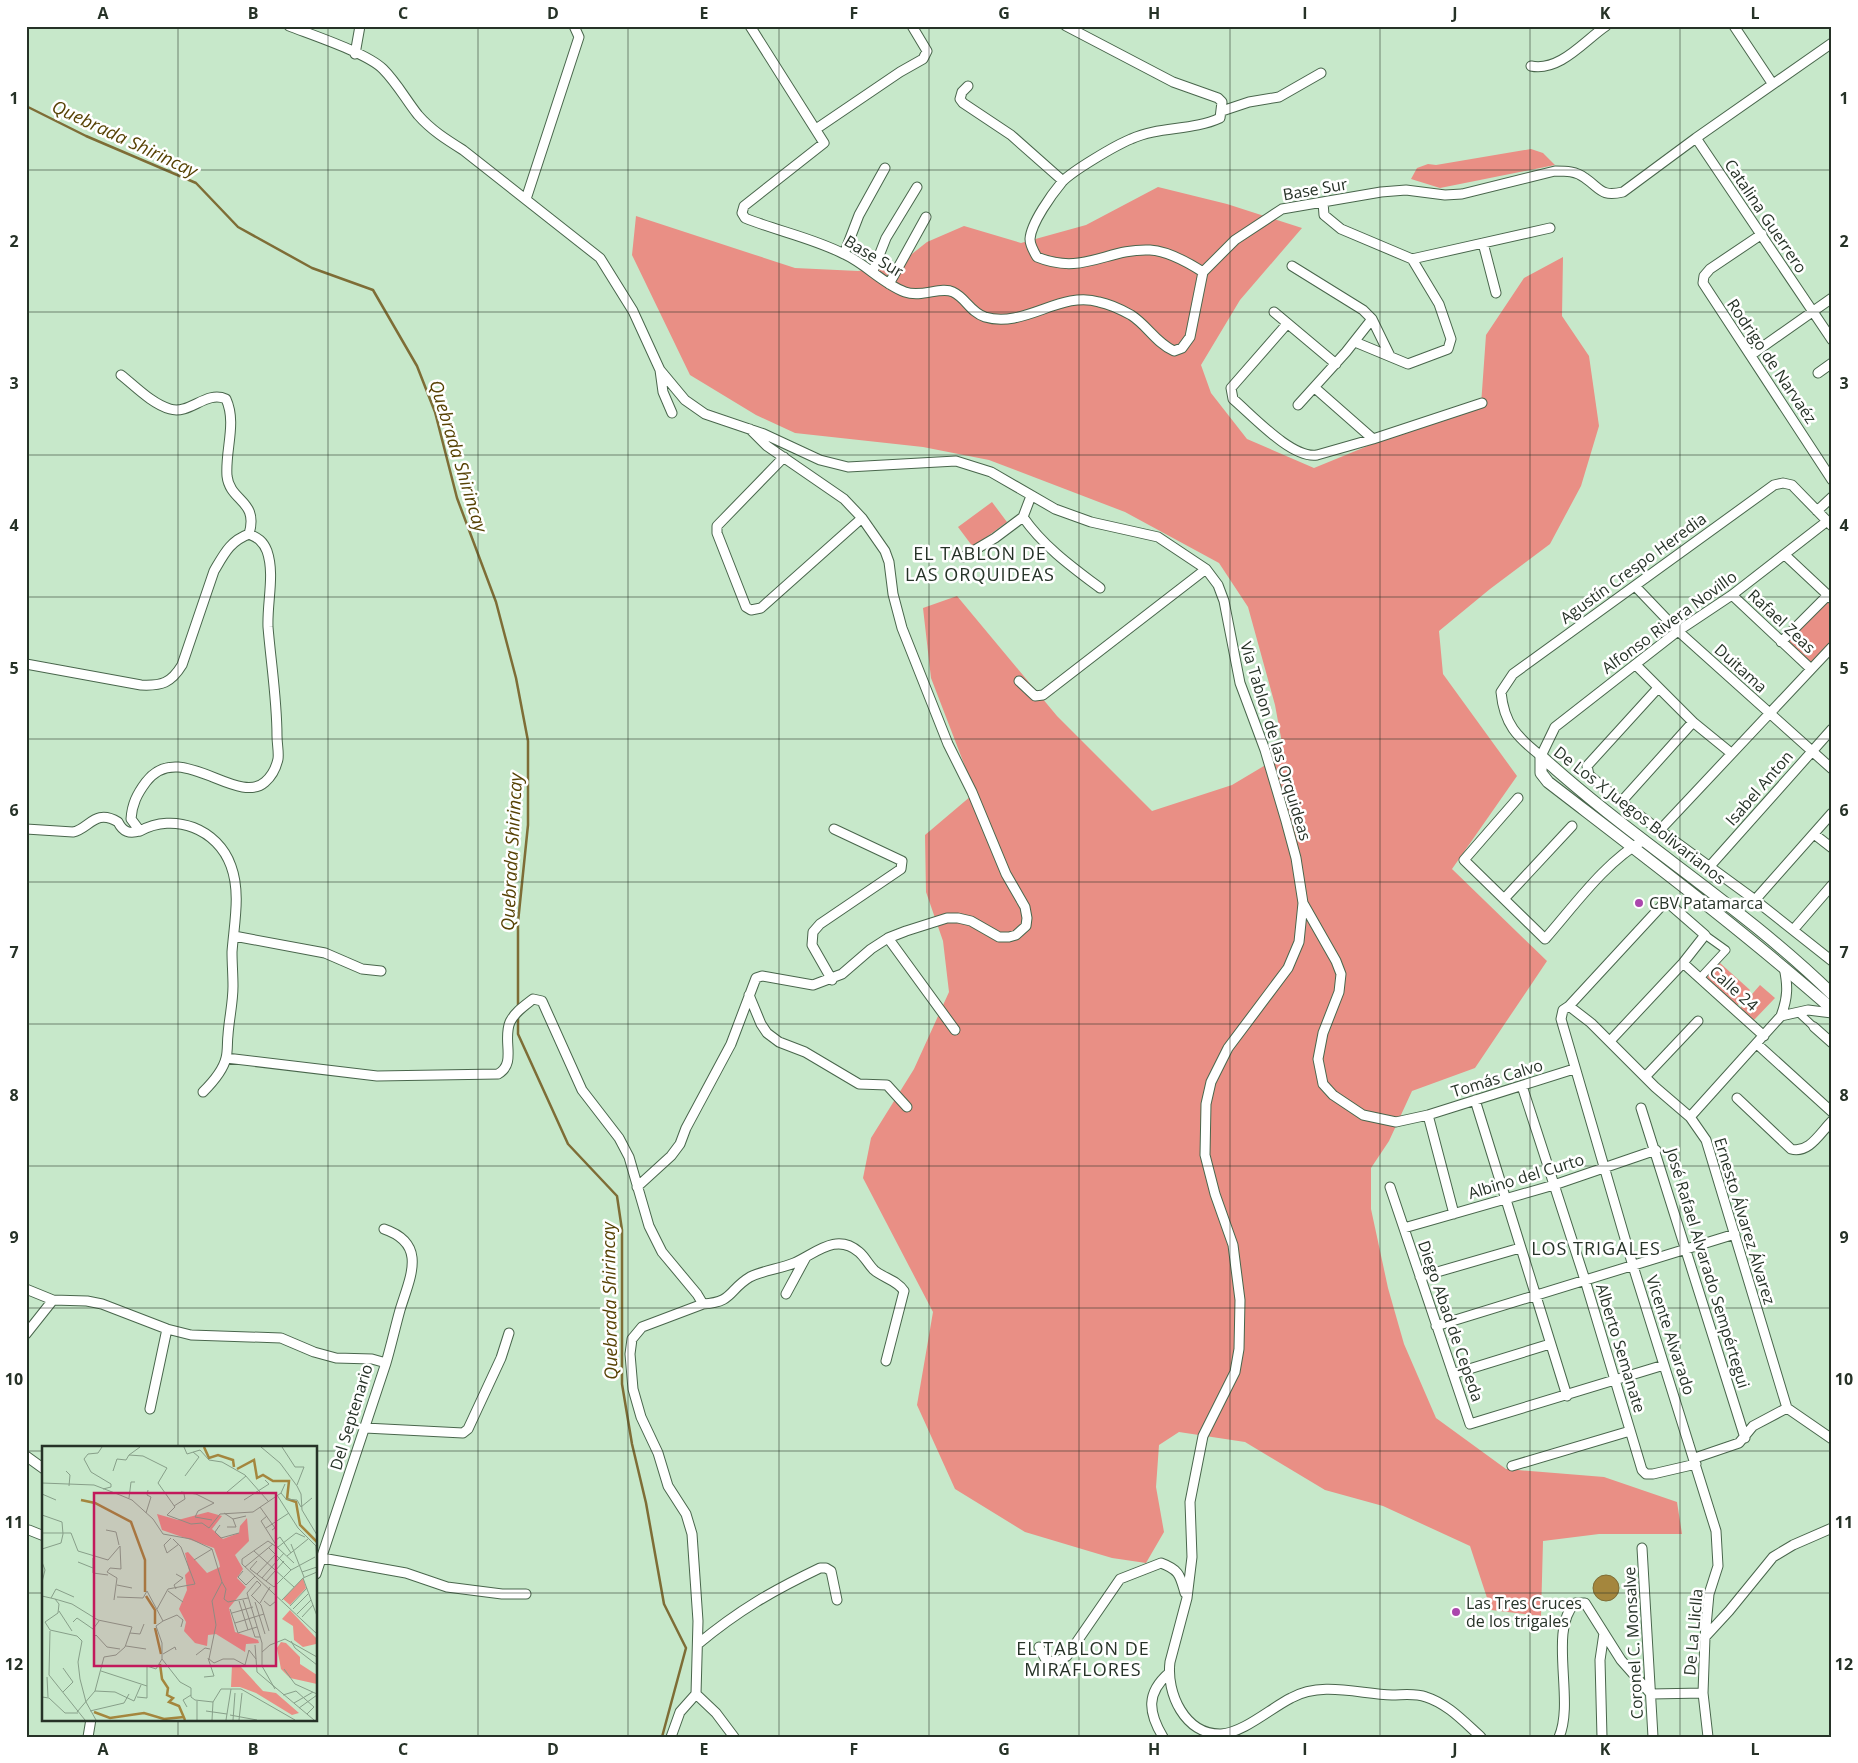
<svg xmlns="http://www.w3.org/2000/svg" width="1858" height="1763" font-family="'Open Sans',sans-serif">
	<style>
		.green { fill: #e98f85 }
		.water { fill: #a4863d; stroke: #7e6d36 }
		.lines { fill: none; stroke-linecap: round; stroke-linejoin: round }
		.stream { stroke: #7e6d36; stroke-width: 2.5 }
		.pedestrian-casing { stroke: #49664c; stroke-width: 9 }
		.minor-casing { stroke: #49664c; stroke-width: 11 }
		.tertiary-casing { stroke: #49664c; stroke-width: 13 }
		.pedestrian { stroke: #fff; stroke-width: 7 }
		.minor { stroke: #fff; stroke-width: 9 }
		.tertiary { stroke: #fff; stroke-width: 11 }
		.grid { fill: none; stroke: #263227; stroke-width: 1; stroke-opacity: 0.55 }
		.poi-dot { fill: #ab47ad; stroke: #fff; stroke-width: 2 }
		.labels { text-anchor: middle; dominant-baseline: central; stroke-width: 5; stroke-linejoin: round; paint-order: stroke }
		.street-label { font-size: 16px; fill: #263227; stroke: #fff }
		.poi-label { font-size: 16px; fill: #263227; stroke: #fff; text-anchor: start }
		.water-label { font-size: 18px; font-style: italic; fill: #574204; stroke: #fff }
		.neighbourhood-label { font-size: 18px; letter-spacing: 1px; fill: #263227; stroke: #fff }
		.inset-river { fill: none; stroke: #a4863d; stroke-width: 2.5 }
		.inset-road { fill: none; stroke: #879f89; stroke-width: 1 }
		.view { fill: #c2185b; fill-opacity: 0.15; stroke: #c2185b; stroke-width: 2.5 }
		.inset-edge { fill: none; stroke: #263227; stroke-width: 2.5 }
		.neatline { fill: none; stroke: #263227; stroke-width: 2 }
		.grid-label { font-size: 16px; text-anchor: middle; font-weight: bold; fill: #263227 }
	</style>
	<rect width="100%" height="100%" fill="#c7e8ca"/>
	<path class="green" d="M1531,149L1543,153L1555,165L1440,188L1411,179L1417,168L1428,164L1436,165Z
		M1158,187L1227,204L1302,228L1240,300L1201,365L1211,393L1247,439L1314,468L1392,436L1481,405L1486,335L1524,278L1563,257L1562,316L1589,356L1599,426L1581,486L1550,544L1490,589L1439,631L1443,674L1517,776L1452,869L1547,961L1475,1068L1412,1091L1389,1141L1371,1168V1209L1388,1288L1404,1344L1436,1418L1506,1469L1604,1477L1677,1502L1682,1534H1599L1543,1541L1541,1616L1491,1610L1470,1546L1383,1506L1325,1490L1245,1442L1179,1432L1159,1445L1156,1487L1164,1532L1146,1563L1112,1558L1025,1532L955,1489L917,1405L933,1312L863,1178L871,1138L914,1069L949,992L943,941L926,892L925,835L971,796L966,769L931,678L923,608L957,596L1057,716L1152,811L1232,785L1284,754L1275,705L1248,607L1219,563L1125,512L989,460L923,447L795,433L756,415L690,375L632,255L636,216L795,268L858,271L898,265L927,242L964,226L1021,243L1086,225Z
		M992,502L1007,522L973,547L958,527Z
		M1828,601L1832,605V643L1812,666L1787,642Z
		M1720,963L1750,990L1737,1006L1705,979Z
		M1760,985L1775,998L1754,1020L1740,1008Z"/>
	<path class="water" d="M1593 1588a13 13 0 1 1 26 0a13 13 0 1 1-26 0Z"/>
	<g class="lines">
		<path class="stream" d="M26,106L86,136L196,183L238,227L312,268L373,290L417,366L435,412L457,498L496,602L516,678L528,741V825L518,922V1007
			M518,1015V1034L568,1144L617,1196L622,1230V1384L632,1444L646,1503L664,1604L686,1648L662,1737"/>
		<defs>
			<path id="pedestrian" d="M1700,978L1726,950L1705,935
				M1798,1012L1814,1027"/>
			<path id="minor" d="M289,26C312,35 367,53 383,69C397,83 406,100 418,115C431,130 447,140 463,150L600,258L633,311L660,370L685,400L705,414L764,434L820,460L848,467L956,461L991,472L1055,509L1091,522L1158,537L1206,569L1218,585L1224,601L1240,683L1265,750L1286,821L1296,858L1303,903L1299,942L1288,968L1228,1048L1211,1082L1206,1104L1205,1155L1215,1194L1233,1245L1240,1300L1239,1349L1235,1372L1203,1436L1190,1502L1192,1557L1187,1598L1170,1662C1166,1693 1185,1735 1221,1734C1243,1733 1271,1708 1291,1698C1322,1681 1359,1694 1392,1695C1403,1695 1415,1693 1426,1697C1448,1704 1464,1722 1481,1737
				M750,26L824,143L744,206L742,213L745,218C777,231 813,238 844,254C866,264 883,284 905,292C922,298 941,286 953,292C966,298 970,312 985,317C1024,329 1061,290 1099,302C1109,304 1122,310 1131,315C1147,325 1156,343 1174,351L1182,348L1190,337L1203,272L1235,240L1282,209L1381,192L1406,190L1445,195L1462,194L1555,171C1566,171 1576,171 1585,178C1601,189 1601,197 1623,192L1696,138L1832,43
				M1066,26L1173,82L1218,98L1222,102L1220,118C1192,131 1159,126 1131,139C1116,145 1072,171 1062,182C1052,194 1031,223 1030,239C1030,245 1034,252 1037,257C1083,276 1107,248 1150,250C1167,251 1189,263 1203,272
				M1734,26L1772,83
				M355,54L360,26
				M1531,66C1560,72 1585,40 1606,26
				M968,86L962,92L960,99L963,103L1011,135L1063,181
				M1222,111L1249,102L1279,97L1321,73
				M816,129L900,72L923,59L927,51L912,26
				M1696,138L1832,340
				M526,199L579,37L574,26
				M1323,202L1324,215L1341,229L1412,259L1439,304L1451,339L1448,349L1408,364L1355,342
				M1762,234L1710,269L1704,276L1703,283L1832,480
				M1483,243L1496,293
				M844,254L859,215L885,168
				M1412,259L1550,228
				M1292,266L1363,310L1372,319L1390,356
				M873,271L886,238L917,187
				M889,284L926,217
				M1274,312L1336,364
				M1287,324L1231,388L1233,399C1253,416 1292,459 1317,455L1373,439L1482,403
				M1751,355L1832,298
				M660,370L663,392L672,413
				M1818,373L1832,363
				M121,375C135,386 152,404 170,409C190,415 206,390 226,399C237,423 225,450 227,476C230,502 259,500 249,534
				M1315,388L1373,439
				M1298,405L1346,352L1372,319
				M784,457L717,526V533L746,607L751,610L761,608L862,518
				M1031,496L1023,517C1043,546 1072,567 1100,588
				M1817,511L1832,497
				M1826,522L1732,595L1678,631L1555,727L1541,756C1517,737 1504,724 1501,692L1513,674L1774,485L1783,483L1792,485L1832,526
				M1785,555L1832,599
				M963,557L995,538L1023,517
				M1635,586L1678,631L1832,769
				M1732,595L1811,669
				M1781,642L1828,595
				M26,664L141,685C162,686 171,683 182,665L214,571C224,554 230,541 249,534C258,538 263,541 267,551C275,574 267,602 268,627C271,663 277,700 277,736C277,744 279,752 278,759C276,768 272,776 265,782C237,807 179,738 146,782C137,794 132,804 131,819L140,831C174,812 218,829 231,866C241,893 234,924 232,952C232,963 233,975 233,986C233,1003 229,1019 228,1035C227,1042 228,1051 226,1058C223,1071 212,1083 203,1092
				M1636,665L1693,722L1731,753
				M1019,681L1035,696L1043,695L1206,569
				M1658,688L1587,766L1589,775L1621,802L1755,900L1832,961
				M1518,798L1464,860L1545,939C1575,905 1605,862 1644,840
				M1621,802L1693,722
				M26,829L73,832C89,829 95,808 118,822C123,832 129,834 140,831
				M1660,830L1832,647
				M1814,834L1832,848
				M1710,866L1832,729
				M1504,899L1572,826
				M1755,900L1832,813
				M1303,903L1336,961L1341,974L1339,992L1323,1033L1318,1059L1323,1084L1333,1095L1363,1115L1396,1122L1428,1115L1574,1069
				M1794,929L1832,885
				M234,936L325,953L362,969L381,971
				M888,938L955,1030
				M1683,963L1764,1036
				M832,980L812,945L813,932L820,924L901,869L902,861L834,829
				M749,995L761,1024L767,1033L779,1042L805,1052L859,1084L887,1085L907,1107
				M1569,1006L1591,1023L1655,1087L1690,1117L1706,1140L1787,1408
				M1781,1016L1808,1010L1832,1013
				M1814,1027L1832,1043
				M1610,1041L1683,963L1705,935L1666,901L1569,1006L1563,1010L1561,1019L1633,1266L1716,1531L1718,1566L1709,1594L1705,1637L1703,1693L1708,1737
				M1757,1044L1832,1112
				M226,1058L377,1076L498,1074C517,1063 502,1041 510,1022C515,1012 524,1006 533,999L542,1001L582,1090L619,1138L629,1157L649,1226L662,1252L697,1294L703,1304L642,1327L632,1339L630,1354L633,1389L641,1417L658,1453L668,1486L686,1514L692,1534L698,1621L696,1694
				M1645,1077L1698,1021
				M1522,1086L1585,1280L1642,1470L1646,1474H1653L1696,1464
				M1737,1098L1791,1149C1809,1154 1820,1133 1832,1121
				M1475,1100L1567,1396
				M1641,1108L1745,1438
				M1428,1115L1454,1214
				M1690,1117L1781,1016C1788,997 1788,986 1784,967
				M637,1187L671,1156L680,1144L686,1128L731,1044L756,978L762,976L813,985L842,974L871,949L888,938L906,931L947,918H958L971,921L999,937H1009L1016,935L1026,926L1027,918L1025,907L1006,874L972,792L948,744L902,628L893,594L889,562L885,551L862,518L844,499L767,446L750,429
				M1390,1187L1470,1424L1664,1365
				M1404,1228L1554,1185L1656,1150
				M384,1229C428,1244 410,1277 400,1310C395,1328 391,1346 386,1363
				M1420,1277L1520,1248
				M26,1289L53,1300L87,1301L102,1304L167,1329L191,1335L281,1338L314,1352L336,1358L372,1359L386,1363L316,1574
				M786,1294L806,1257
				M703,1304C734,1302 728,1290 750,1277C764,1270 780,1269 794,1263C815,1254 836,1232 859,1252C865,1257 868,1264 874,1270C883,1278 897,1280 904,1291L886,1361
				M1436,1326L1735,1234
				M26,1334L53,1300
				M1453,1374L1550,1344
				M1787,1408L1832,1439
				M150,1409L167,1329
				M365,1428L463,1433L468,1429L501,1358L509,1333
				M26,1456L44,1469
				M1695,1458L1739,1443L1753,1426L1787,1408
				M1512,1466L1630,1431
				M29,1530L44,1536
				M1642,1548L1653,1737
				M322,1558L406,1573L447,1587L502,1594H526
				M1705,1637L1729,1611L1773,1557L1793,1545L1832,1528
				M698,1644C739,1610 772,1591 820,1568H826L831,1571L837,1600
				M1039,1647L1046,1660C1055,1663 1059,1661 1067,1656L1120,1579L1161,1563C1180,1570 1180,1576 1185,1593
				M696,1694L716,1713L734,1737
				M1651,1694L1703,1693
				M88,1737L91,1719
				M671,1737L680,1712L696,1694
				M1163,1737C1148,1712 1146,1693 1169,1673
				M1559,1737C1575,1701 1548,1630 1575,1603H1585L1621,1660L1651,1694
				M1602,1737L1600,1660L1604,1633"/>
			<path id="tertiary" d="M1541,756V773L1548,782C1644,856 1741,929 1832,1009
				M1541,756C1634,841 1742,906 1832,994"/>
		</defs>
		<use href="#pedestrian" class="pedestrian-casing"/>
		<use href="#minor" class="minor-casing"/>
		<use href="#tertiary" class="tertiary-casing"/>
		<use href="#pedestrian" class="pedestrian"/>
		<use href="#minor" class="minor"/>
		<use href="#tertiary" class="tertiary"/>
	</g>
	<path class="grid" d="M178,26V1447M328,26V1737M478,26V1737M628,26V1737M779,26V1737M929,26V1737M1079,26V1737M1230,26V1737M1380,26V1737M1530,26V1737M1680,26V1737M26,170H1832M26,312H1832M26,455H1832M26,597H1832M26,739H1832M26,882H1832M26,1024H1832M26,1166H1832M26,1308H1832M26,1451H44M316,1451H1832M26,1593H44M316,1593H1832M178,1719V1737"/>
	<g class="poi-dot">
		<circle cx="1639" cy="903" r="5"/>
		<circle cx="1456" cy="1612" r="5"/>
	</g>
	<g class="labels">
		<g class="street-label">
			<text transform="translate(1315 189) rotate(-10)">Base Sur</text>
			<text transform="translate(1766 216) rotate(56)">Catalina Guerrero</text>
			<text transform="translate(874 256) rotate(31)">Base Sur</text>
			<text transform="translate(1772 361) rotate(56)">Rodrigo de Narvaéz</text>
			<text transform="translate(1633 568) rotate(-36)">Agustín Crespo Heredia</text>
			<text transform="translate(1782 621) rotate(43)">Rafael Zeas</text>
			<text transform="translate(1669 622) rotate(-36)">Alfonso Rivera Novillo</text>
			<text transform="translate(1741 668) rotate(42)">Duitama</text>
			<text transform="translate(1276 741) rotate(73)">Via Tablon de las Orquideas</text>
			<text transform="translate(1759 788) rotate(-49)">Isabel Anton</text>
			<text transform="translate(1640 815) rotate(38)">De Los X Juegos Bolivarianos</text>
			<text transform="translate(1734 988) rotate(42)">Calle 24</text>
			<text transform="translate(1497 1078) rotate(-17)">Tomás Calvo</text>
			<text transform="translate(1526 1176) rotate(-17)">Albino del Curto</text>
			<text transform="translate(1745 1221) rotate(73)">Ernesto Álvarez Álvarez</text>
			<text transform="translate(1708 1268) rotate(73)">José Rafael Alvarado Sempértegui</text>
			<text transform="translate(1451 1321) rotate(71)">Diego Abad de Cepeda</text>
			<text transform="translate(1671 1335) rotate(72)">Vicente Alvarado</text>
			<text transform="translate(1621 1348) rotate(73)">Alberto Semanate</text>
			<text transform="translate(351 1417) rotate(-73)">Del Septenario</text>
			<text transform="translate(1693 1632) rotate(-85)">De La Lliclla</text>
			<text transform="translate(1633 1643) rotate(-93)">Coronel C. Monsalve</text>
		</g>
		<g class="poi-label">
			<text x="1649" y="903">CBV Patamarca</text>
			<text x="1466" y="1603">Las Tres Cruces<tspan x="1466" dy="18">de los trigales</tspan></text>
		</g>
		<g class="water-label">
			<text transform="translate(125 138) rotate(25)">Quebrada Shirincay</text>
			<text transform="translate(459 456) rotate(73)">Quebrada Shirincay</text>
			<text transform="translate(511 852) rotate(-87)">Quebrada Shirincay</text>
			<text transform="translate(609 1301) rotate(-91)">Quebrada Shirincay</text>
		</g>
		<g class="neighbourhood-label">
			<text x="980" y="553">EL TABLON DE<tspan x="980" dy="21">LAS ORQUIDEAS</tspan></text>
			<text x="1596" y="1248">LOS TRIGALES</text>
			<text x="1083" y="1648">EL TABLON DE<tspan x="1083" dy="21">MIRAFLORES</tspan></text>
		</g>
	</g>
	<g transform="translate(42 1446)">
		<rect width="275" height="275" fill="#c7e8ca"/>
		<path d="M166,66L180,70L170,83L181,93L197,87L198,80L205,72L207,95L193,109L201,123L195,132L204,141L187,162L193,186L216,194L217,197L204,198L203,206L174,188L166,189L165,200L153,197L142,185L144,176L137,163L145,144L143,129L147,125L143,107L146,106L165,127L178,121L177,116L172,102L120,84L115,68L136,74ZM261,132L264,142L248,159L241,153ZM248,164L275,193L274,198L261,201L252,194L251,180L240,173ZM239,196L244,197L258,211V218L275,229V238L248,232L239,223L235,202ZM190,219L199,221L221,245L234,247L257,267L250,269L214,247L198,241H189Z" fill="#e98f85"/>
		<path class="inset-river" d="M162,1L167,12L176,9L191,14L192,21M195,23L212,14L215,32L221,29L231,35H247L245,53L254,56L258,79L275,96M39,54L53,57L89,76L103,114V146M104,150L113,164V178M113,182L119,208M118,218L120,233L126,242L125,249L131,252L127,256L137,260L143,274M52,266L68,272L102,267L122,273L142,271"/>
		<path class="inset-road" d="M60,1L56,7L46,8L42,13L49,26L69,38V41L61,43M98,1L87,9L101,10L125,22L116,37L133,61L125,69L149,78L160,77L167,82L178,68L211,66L239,47L243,38M142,1L145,8L158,4L167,14L180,16L203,29L226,55M219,1L238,17L255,40L259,48L260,64L275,89M240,1L253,21H262L255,39M24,25L28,29L27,40M71,25L75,13L84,14L87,9M143,30L157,11L151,6M0,37L52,39L78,49L90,54L111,73L121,88L149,93L170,103L180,136L170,155L174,179L167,213L172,217L181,213H192L203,219L207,204L214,213M139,46L154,48L172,57L156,65L153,71L170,74M185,46L204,30M239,47L244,53L255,54L259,61L270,52M0,48L14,54M235,49L256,82L274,100L275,117M87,52L89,36H93M202,54L227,38L223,34M132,60L143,53L142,48M218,61L233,82L230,84M104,67L109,51L105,49L106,44M182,67L191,73L204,70M0,69L20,76L21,88L19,97L0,103M225,70L219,75L236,102L252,117M178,79L173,86L179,92L197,87M185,81H194L191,73M224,82L247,67M64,84L74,86L77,99M0,87H29L36,105L66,114L78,100L79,123L68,122L65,126L75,132L72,154M129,92L122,99L125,107L137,98M234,94L238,91L249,107M249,98L262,131M236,101L254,87L263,91M227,102L249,124M236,102L226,95L200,113V118L275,188M212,105L252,141M245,110L266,93M51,112V127L66,129M152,114L170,103M215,115L208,123L232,141L249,124L273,111M0,116L3,124L0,136M36,116L51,122M203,121L231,98M201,125L196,131L204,139L213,130M260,126L275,121M215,128L234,108M220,132L242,107M261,132L275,170M224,135L242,115M180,136L184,143L182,153L186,156L206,152M75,139L90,142M134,143L132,139L141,132L134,128M126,145L141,156M209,149L219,159L227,185M210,149L219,139L215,135L205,147L220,197V220L233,243M0,150L13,153L17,158L16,167L3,176L8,184L35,190L40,195L36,216L38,233L44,256L54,274M75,151L101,152L105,145L121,175L114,180L120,197V213M9,152L14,143L32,151M13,153L30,158L56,174L90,181L83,201L74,209L62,211L53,245L35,266M201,154L213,191H218M240,154L261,132L275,126M197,155L206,184M222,155L228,160L234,155M213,156L223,188M218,157L228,141M248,160L265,142M115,163L126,143L153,138L139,101L131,93M188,163L196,187L215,181M251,163L266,148M17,165L30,185M190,167L211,161M255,168L269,154M260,171L271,159M121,175L135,169L141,174L139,181M31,176L35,172L51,183L57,175M193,177L222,168M8,185L7,229L43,274M88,187L98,188L102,178M52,191L54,189L65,201L78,203M249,195L253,202L275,219M213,199L215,226L272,274M84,200L104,203M220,206L228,199L243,193L275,211M121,208L133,201L134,204M154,209L163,202L168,203M120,213L138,236L149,242V251L153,254L171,256L179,243H199L253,274M242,223L253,238L275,248M59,225L105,240M5,231L6,251M162,231L172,230L166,212M53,245L73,246L92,255L99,239M21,246L31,236L21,222M241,249L254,245L272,261L265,268M0,251L7,252L23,267H36M95,251L105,252V220L114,223L120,213M252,257L271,246M145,261L141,254L149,249M257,262L275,249M48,265L82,257L87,248M164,265L185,268M188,269L215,274M155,274V255M170,274L171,256M184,274L189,243M191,274L193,247M197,274L200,247"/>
		<path class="view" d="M52,47H234V220H52Z"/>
		<rect width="275" height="275" class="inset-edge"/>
	</g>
	<rect width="1858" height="1763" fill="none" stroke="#ffffff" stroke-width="55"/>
	<rect x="28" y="28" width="1802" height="1708" class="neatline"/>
	<g class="grid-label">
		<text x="103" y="19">A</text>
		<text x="253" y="19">B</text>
		<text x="403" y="19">C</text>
		<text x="553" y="19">D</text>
		<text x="704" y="19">E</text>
		<text x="854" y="19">F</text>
		<text x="1004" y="19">G</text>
		<text x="1154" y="19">H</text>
		<text x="1305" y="19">I</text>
		<text x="1455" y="19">J</text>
		<text x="1605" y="19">K</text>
		<text x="1755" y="19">L</text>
		<text x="14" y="104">1</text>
		<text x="1844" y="104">1</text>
		<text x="14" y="247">2</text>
		<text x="1844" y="247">2</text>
		<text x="14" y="389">3</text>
		<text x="1844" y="389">3</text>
		<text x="14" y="531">4</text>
		<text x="1844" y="531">4</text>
		<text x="14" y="674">5</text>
		<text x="1844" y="674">5</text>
		<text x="14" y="816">6</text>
		<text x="1844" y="816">6</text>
		<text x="14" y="958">7</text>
		<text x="1844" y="958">7</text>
		<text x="14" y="1101">8</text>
		<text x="1844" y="1101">8</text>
		<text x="14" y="1243">9</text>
		<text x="1844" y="1243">9</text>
		<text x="14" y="1385">10</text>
		<text x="1844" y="1385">10</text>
		<text x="14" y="1528">11</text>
		<text x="1844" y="1528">11</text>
		<text x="14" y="1670">12</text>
		<text x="1844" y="1670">12</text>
		<text x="103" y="1755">A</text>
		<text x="253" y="1755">B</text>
		<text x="403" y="1755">C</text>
		<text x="553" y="1755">D</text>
		<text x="704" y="1755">E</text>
		<text x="854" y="1755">F</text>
		<text x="1004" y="1755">G</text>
		<text x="1154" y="1755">H</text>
		<text x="1305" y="1755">I</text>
		<text x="1455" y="1755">J</text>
		<text x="1605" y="1755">K</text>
		<text x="1755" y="1755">L</text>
	</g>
</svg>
